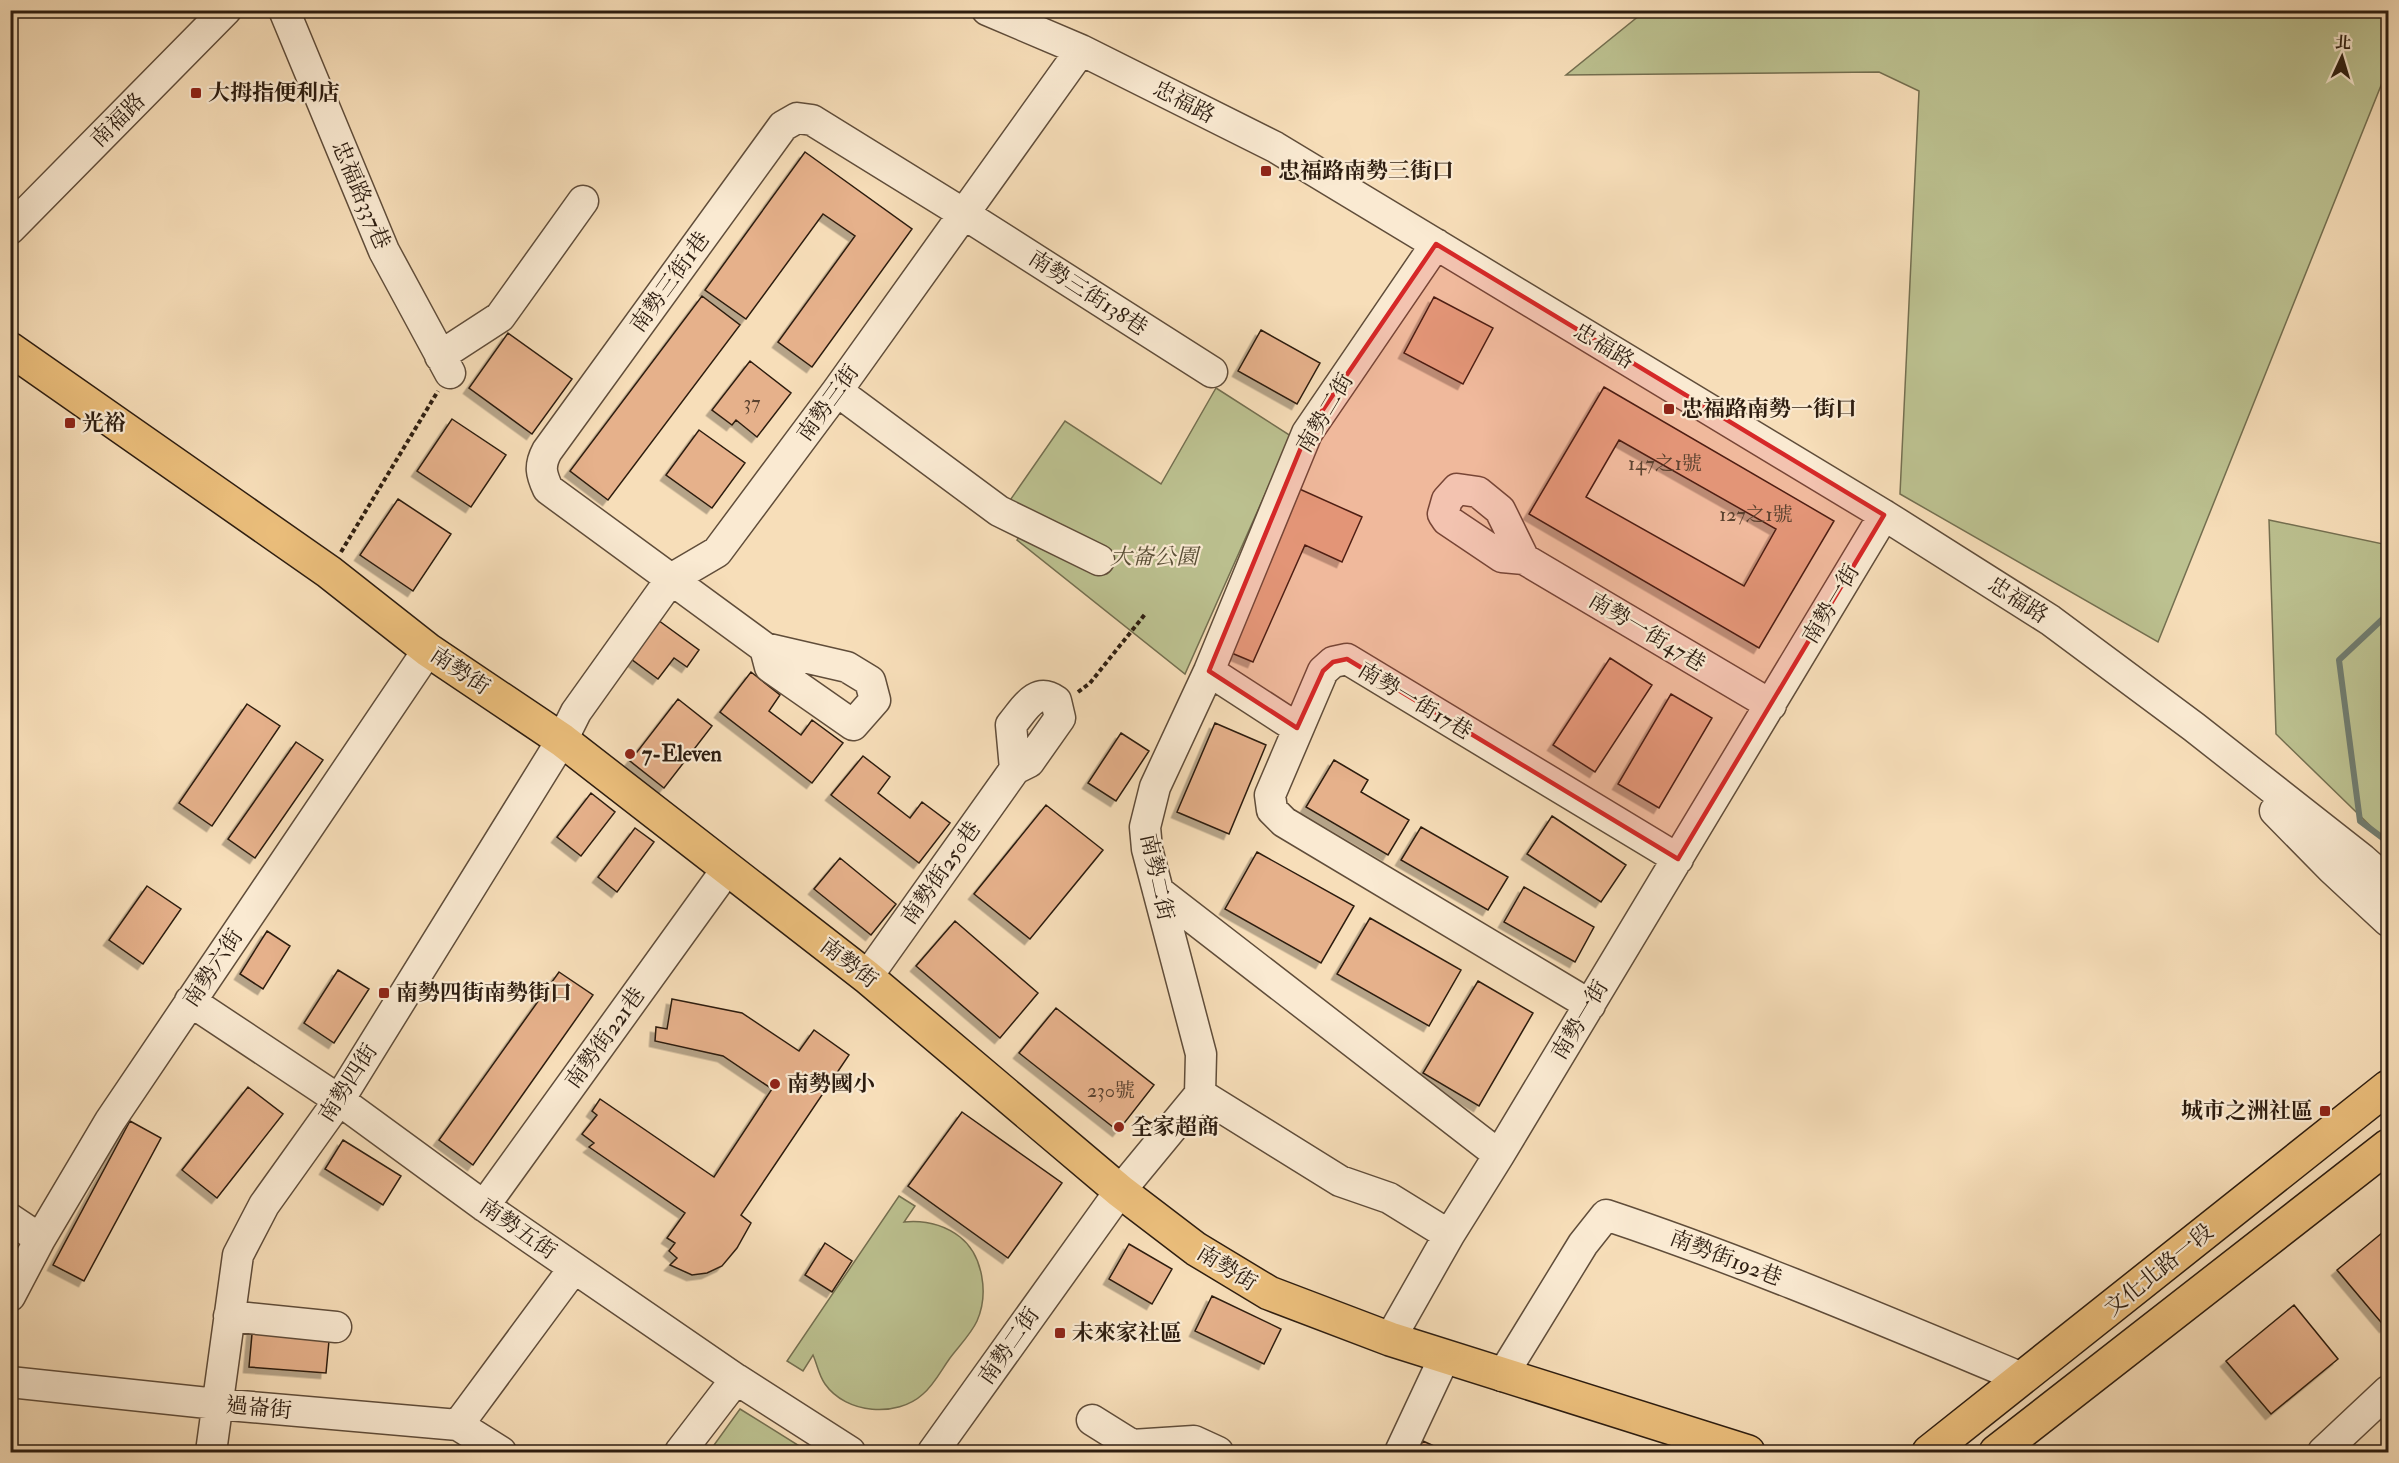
<svg xmlns="http://www.w3.org/2000/svg" width="2399" height="1463" font-family="'IM FELL Double Pica','Noto Serif TC',serif">
	<style>
		.green { fill: #bcc190; stroke: #746f50; stroke-width: 1.5 }
		.lines { fill: none; stroke-linecap: round; stroke-linejoin: round }
		.stream { stroke: #707c6f; stroke-width: 6 }
		.building { fill: #e6b18b; stroke: #2d1d10; stroke-width: 1.5; fill-rule: evenodd; filter: url(#shadow) }
		.minor-casing { stroke: #604d3a; stroke-width: 33 }
		.major-casing { stroke: #2d1d10; stroke-width: 36 }
		.path { stroke: #2d1d10; stroke-width: 4; stroke-dasharray: 4.5 3; stroke-linecap: butt }
		.minor { stroke: #faead2; stroke-width: 30 }
		.major { stroke: #ecbf7c; stroke-width: 33 }
		.marked { fill: #d62828; fill-opacity: 0.2; stroke: #d62828; stroke-width: 4.5; stroke-linejoin: round }
		.poi-dot { fill: #8f2418; stroke: #faead2; stroke-width: 2 }
		.labels { text-anchor: middle; dominant-baseline: central; stroke-width: 4.5; stroke-linejoin: round; paint-order: stroke }
		.number-label { font-size: 20px; fill: #5b422f }
		.poi-label { font-size: 22px; font-weight: bold; fill: #2d1d10; stroke: #faead2; text-anchor: start }
		.street-label { font-size: 22px; fill: #2d1d10; stroke: #faead2 }
		.park-label { font-size: 22px; font-style: italic; fill: #584e36; stroke: #faead2 }
	</style>
	<defs>
		<filter id="shadow"><feDropShadow dx="-5.5" dy="5.5" stdDeviation="0" flood-color="#0004"/></filter>
	</defs>
	<rect width="100%" height="100%" fill="#f7deb9"/>
	<filter id="stains"><feTurbulence type="fractalNoise" baseFrequency=".00333" numOctaves="4"/><feColorMatrix values="0 0 0 0 .2 0 0 0 0 .09 0 0 0 0 .02 0 0 0 .5 -.17"/></filter>
	<radialGradient id="worn" r=".72"><stop offset=".6" stop-color="#630" stop-opacity="0"/><stop offset="1" stop-color="#630" stop-opacity=".3"/></radialGradient>
	<path class="green" d="M1645,11H2388V68L2158,642L1900,494L1919,91L1879,72L1566,75Z
		M1216,388L1291,436L1185,674L1017,540L1028,525L1006,506L1065,421L1161,484Z
		M2269,520L2388,545V843L2276,734Z
		M899,1196L915,1206L904,1222C925,1220 943,1224 960,1237C983,1255 989,1294 977,1321C971,1334 959,1346 950,1358C942,1369 934,1385 923,1394C897,1418 846,1414 825,1384C819,1376 817,1364 813,1355L803,1371L787,1361Z
		M740,1409L809,1452H709Z"/>
	<g class="lines">
		<path class="stream" d="M2388,614L2339,660L2360,821L2388,842"/>
	</g>
	<path class="building" d="M805,152L912,229L812,367L778,342L855,236L823,214L746,319L705,290Z
		M702,296L740,325L608,500L570,471Z
		M1434,297L1493,328L1463,384L1404,353Z
		M1261,330L1320,363L1297,404L1238,371Z
		M508,333L572,379L532,434L469,388Z
		M750,361L791,393L757,437L736,420L732,425L712,410Z
		M1604,387L1834,521L1759,648L1529,514ZM1619,440L1776,529L1744,586L1586,497Z
		M452,419L506,455L471,507L417,471Z
		M699,430L745,463L712,508L666,475Z
		M1295,487L1362,517L1342,562L1305,545L1253,662L1222,649Z
		M398,499L451,534L413,591L360,555Z
		M651,615L699,650L687,667L674,658L658,679L623,653Z
		M1610,658L1652,685L1595,772L1553,745Z
		M751,672L780,695L769,711L801,735L812,720L843,743L812,783L720,712Z
		M1671,694L1712,718L1659,808L1618,784Z
		M678,699L712,726L664,788L630,761Z
		M247,704L280,726L212,826L179,803Z
		M1215,723L1266,745L1229,834L1177,812Z
		M1121,733L1149,751L1116,801L1088,783Z
		M296,742L323,760L255,858L228,839Z
		M863,756L890,777L878,793L910,818L922,802L950,823L919,863L831,795Z
		M1334,760L1368,780L1361,792L1409,820L1388,855L1306,807Z
		M591,793L615,812L581,856L557,837Z
		M1046,805L1103,850L1030,939L974,894Z
		M1552,816L1626,865L1601,902L1527,854Z
		M1421,827L1508,877L1488,910L1401,860Z
		M635,828L654,842L617,892L598,877Z
		M1257,852L1354,906L1321,963L1225,909Z
		M840,858L896,904L871,935L814,889Z
		M147,886L181,909L143,964L109,940Z
		M1524,887L1594,927L1575,962L1504,922Z
		M1370,918L1461,970L1429,1026L1337,974Z
		M955,921L1038,993L1000,1038L916,966Z
		M267,931L290,946L263,989L240,974Z
		M338,970L369,989L334,1043L304,1023Z
		M559,972L593,995L473,1165L439,1140Z
		M1478,981L1533,1013L1479,1106L1423,1073Z
		M672,999L742,1013L799,1051L814,1030L849,1055L741,1215L751,1223L737,1248L722,1266L707,1273L692,1275L670,1265L677,1258L669,1251L675,1243L667,1238L685,1213L589,1147L594,1143L582,1134L597,1115L592,1111L600,1099L714,1177L772,1089L723,1056L655,1041L656,1027L667,1029Z
		M1056,1008L1154,1085L1118,1131L1019,1053Z
		M248,1087L283,1114L217,1198L182,1170Z
		M962,1112L1062,1183L1008,1258L908,1186Z
		M130,1121L161,1138L84,1281L53,1265Z
		M343,1140L401,1176L383,1205L325,1169Z
		M2388,1228V1324L2385,1327L2337,1270Z
		M825,1243L852,1261L832,1292L805,1275Z
		M1129,1244L1172,1269L1152,1304L1109,1279Z
		M1212,1296L1281,1329L1264,1364L1195,1331Z
		M2294,1305L2338,1359L2271,1414L2226,1361Z
		M253,1323L330,1330L326,1373L249,1367Z
		M1423,1441L1445,1451L1444,1452H1417Z"/>
	<g class="lines">
		<defs>
			<path id="minor" d="M284,10L384,251L450,373
				M987,10L1081,50L1275,147L1884,515L2050,620L2194,727L2362,859L2388,882
				M10,229L226,10
				M440,356L500,317L583,201
				M837,391L999,511L1099,560
				M1524,559L1500,510L1478,492L1457,489L1447,500L1443,514L1447,520L1502,557L1524,559L1771,705
				M765,648L847,667L870,681L875,700L853,725L770,667L765,648L548,489C541,474 539,466 547,451L783,126L797,118L812,120L964,214L1212,372
				M1209,671L1297,728
				M2275,811L2332,869L2388,921
				M1158,891L1499,1155L1884,515
				M867,977L1015,769L1029,762L1060,718L1056,701C1035,686 1024,710 1011,725L1015,769
				M190,1001L339,1100L484,1206L736,1379L850,1452
				M1590,1005L1284,822L1272,810L1270,795L1323,671L1333,662L1347,659L1678,859
				M1200,1094L1340,1181L1389,1198L1449,1235
				M484,1206L727,869
				M10,1219L40,1239
				M10,1296L40,1239L110,1121L428,650
				M229,1316L336,1327
				M1390,1339L1449,1235L1499,1155
				M1502,1376L1583,1244L1606,1215C1747,1262 1885,1321 2022,1378
				M10,1382L217,1404L458,1425L501,1452
				M1092,1420L1132,1445L1194,1441L1218,1452
				M458,1425L574,1268
				M211,1452L238,1255L264,1205L339,1100L562,740L576,712L671,579L717,552L837,391L1081,50
				M680,1452L736,1379
				M933,1452L1120,1191L1200,1094L1201,1054L1147,849L1145,827L1155,787L1209,671L1307,433L1436,244
				M1400,1452L1445,1356
				M2323,1452L2388,1391"/>
			<path id="major" d="M10,349L329,572L428,650L562,740L867,977L1120,1191L1196,1249L1269,1293L1390,1339L1748,1452
				M1929,1452L2388,1087
				M1996,1452L2388,1146"/>
		</defs>
		<use href="#minor" class="minor-casing"/>
		<use href="#major" class="major-casing"/>
		<path class="path" d="M341,552L438,391
			M1078,692L1090,683L1146,613"/>
		<use href="#minor" class="minor"/>
		<use href="#major" class="major"/>
	</g>
	<path class="marked" d="M1436,244L1884,515L1678,859L1347,659L1333,662L1323,671L1297,728L1209,671L1307,433Z"/>
	<g class="poi-dot">
		<rect x="190" y="87" width="12" height="12" rx="3"/>
		<rect x="1260" y="165" width="12" height="12" rx="3"/>
		<rect x="1663" y="403" width="12" height="12" rx="3"/>
		<rect x="64" y="417" width="12" height="12" rx="3"/>
		<circle cx="630" cy="754" r="6"/>
		<rect x="378" y="987" width="12" height="12" rx="3"/>
		<circle cx="775" cy="1084" r="6"/>
		<rect x="2319" y="1105" width="12" height="12" rx="3"/>
		<circle cx="1119" cy="1127" r="6"/>
		<rect x="1054" y="1327" width="12" height="12" rx="3"/>
	</g>
	<g class="labels">
		<g class="number-label">
			<text x="752" y="402">37</text>
			<text x="1665" y="463">147之1號</text>
			<text x="1756" y="514">127之1號</text>
			<text x="1111" y="1090">230號</text>
		</g>
		<g class="poi-label">
			<text x="208" y="93">大拇指便利店</text>
			<text x="1278" y="171">忠福路南勢三街口</text>
			<text x="1681" y="409">忠福路南勢一街口</text>
			<text x="82" y="423">光裕</text>
			<text x="642" y="754">7-Eleven</text>
			<text x="396" y="993">南勢四街南勢街口</text>
			<text x="787" y="1084">南勢國小</text>
			<text x="2313" y="1111" text-anchor="end">城市之洲社區</text>
			<text x="1131" y="1127">全家超商</text>
			<text x="1072" y="1333">未來家社區</text>
		</g>
		<g class="street-label">
			<text transform="translate(1184 102) rotate(27)">忠福路</text>
			<text transform="translate(118 120) rotate(-45)">南福路</text>
			<text transform="translate(361 195) rotate(67)">忠福路337巷</text>
			<text transform="translate(670 282) rotate(-54)">南勢三街1巷</text>
			<text transform="translate(1088 293) rotate(33)">南勢三街138巷</text>
			<text transform="translate(1604 346) rotate(31)">忠福路</text>
			<text transform="translate(828 403) rotate(-54)">南勢三街</text>
			<text transform="translate(1325 413) rotate(-59)">南勢二街</text>
			<text transform="translate(2018 600) rotate(33)">忠福路</text>
			<text transform="translate(1831 604) rotate(-59)">南勢一街</text>
			<text transform="translate(1647 632) rotate(31)">南勢一街47巷</text>
			<text transform="translate(460 671) rotate(34)">南勢街</text>
			<text transform="translate(1415 701) rotate(31)">南勢一街17巷</text>
			<text transform="translate(941 873) rotate(-55)">南勢街250巷</text>
			<text transform="translate(1157 877) rotate(78)">南勢二街</text>
			<text transform="translate(849 963) rotate(38)">南勢街</text>
			<text transform="translate(213 968) rotate(-56)">南勢六街</text>
			<text transform="translate(1580 1020) rotate(-59)">南勢一街</text>
			<text transform="translate(605 1038) rotate(-54)">南勢街221巷</text>
			<text transform="translate(348 1083) rotate(-57)">南勢四街</text>
			<text transform="translate(518 1229) rotate(35)">南勢五街</text>
			<text transform="translate(1726 1258) rotate(21)">南勢街192巷</text>
			<text transform="translate(1227 1268) rotate(32)">南勢街</text>
			<text transform="translate(2159 1270) rotate(-39)">文化北路一段</text>
			<text transform="translate(1009 1346) rotate(-55)">南勢二街</text>
			<text transform="translate(259 1408) rotate(5)">過崙街</text>
		</g>
		<g class="park-label">
			<text x="1154" y="557">大崙公園</text>
		</g>
	</g>
	<rect width="2399" height="1463" fill="none" stroke="#f7deb9" stroke-width="36"/>
	<rect x="12" y="12" width="2375" height="1439" fill="none" stroke="#2d1d10" stroke-width="3"/>
	<rect x="18" y="18" width="2363" height="1427" fill="none" stroke="#2d1d10" stroke-width="1.5"/>
	<g transform="translate(2342 57) rotate(4)" stroke="#faead2" stroke-width="4.5" paint-order="stroke">
	<path d="M0-4.5L10 22L0 15L-10 22Z" fill="#2d1d10"/>
	<text y="-9" font-size="16" font-weight="bold" text-anchor="middle" fill="#2d1d10">北</text>
	</g>
	<rect width="100%" height="100%" filter="url(#stains)"/>
	<rect width="100%" height="100%" fill="url(#worn)"/>
</svg>
